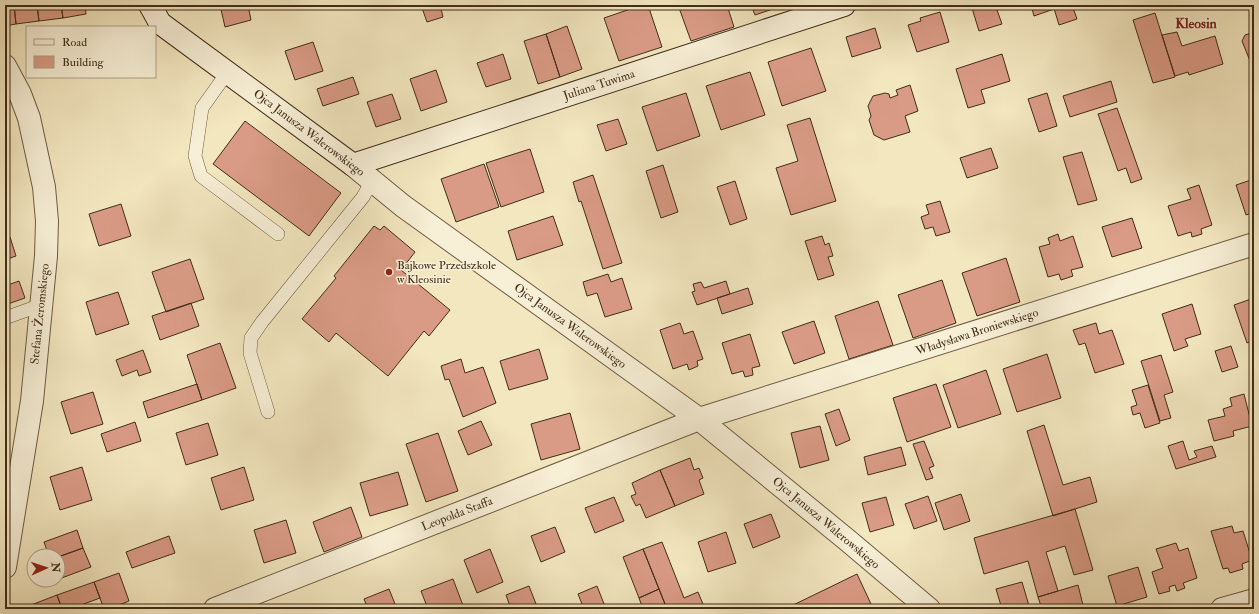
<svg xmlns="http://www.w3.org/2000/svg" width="1259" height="614" font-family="'IM FELL Double Pica',serif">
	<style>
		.building { fill: #da9b86; stroke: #412d19 }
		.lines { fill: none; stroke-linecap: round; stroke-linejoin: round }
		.lane-casing { stroke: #6e5c43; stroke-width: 14 }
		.street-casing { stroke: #6e5c43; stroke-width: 24 }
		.secondary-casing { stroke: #412d19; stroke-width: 24 }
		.lane { stroke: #f7efd6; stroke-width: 13 }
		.street { stroke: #f7efd6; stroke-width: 22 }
		.secondary { stroke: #f7efd6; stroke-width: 22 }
		.poi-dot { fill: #8f2418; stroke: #f7efd6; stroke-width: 1.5 }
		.labels { text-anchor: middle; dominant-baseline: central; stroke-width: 3; stroke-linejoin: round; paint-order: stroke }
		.street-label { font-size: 12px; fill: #412d19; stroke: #f7efd6 }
		.poi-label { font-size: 12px; fill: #412d19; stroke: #f7efd6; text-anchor: start }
		.quarter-label { font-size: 14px; font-weight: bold; fill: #7a1f14; stroke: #f7efd6 }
	</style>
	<rect width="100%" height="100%" fill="#f3e7c0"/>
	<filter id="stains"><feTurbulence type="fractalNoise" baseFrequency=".005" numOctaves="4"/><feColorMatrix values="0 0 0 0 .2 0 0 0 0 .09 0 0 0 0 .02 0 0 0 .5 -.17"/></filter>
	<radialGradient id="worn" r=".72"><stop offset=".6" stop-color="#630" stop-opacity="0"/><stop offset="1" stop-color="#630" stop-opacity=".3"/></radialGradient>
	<path class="building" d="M5,5H14L16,24L5,26Z
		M14,5H37L39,21L16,24Z
		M37,5H61L63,18L39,21Z
		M61,5H85L86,14L63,18Z
		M220,5H248L251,20L225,27Z
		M421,5H440L443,17L427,22Z
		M642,5H648L662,47L619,61L604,18Z
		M678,5H727L734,27L691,41Z
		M751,5H785L755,15Z
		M971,5H1002L1003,8L997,10L1002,24L979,31Z
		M1031,5H1053L1054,9L1034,16Z
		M1053,5H1072L1077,19L1059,25Z
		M940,12L949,42L917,52L908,25L921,21L920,18Z
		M1155,13L1175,77L1153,83L1133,20Z
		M567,26L582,69L560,77L546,34Z
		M875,28L881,48L852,57L846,37Z
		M1177,32L1182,46L1215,36L1223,64L1189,75L1188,72L1175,76L1162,35Z
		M1254,32V60L1250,61L1242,41L1245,35Z
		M546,34L560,77L538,84L524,41Z
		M313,42L323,71L295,80L285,51Z
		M811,48L826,91L782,106L768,62Z
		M503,54L511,79L486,87L477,63Z
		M1002,54L1010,81L981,90L985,103L968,108L956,69Z
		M1254,66V77L1251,67Z
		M436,70L447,102L421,111L410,79Z
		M750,72L765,115L721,130L706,86Z
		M353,77L359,94L323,106L317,89Z
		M1111,81L1117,102L1070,117L1063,96Z
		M910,85L918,111L905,116L910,132L884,140L874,135L869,120L871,116L868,106L873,96L885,93L889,94L890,98L898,95L896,90Z
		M686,93L700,136L657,151L642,107Z
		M1047,93L1057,126L1039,132L1028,99Z
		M392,94L401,119L376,127L367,102Z
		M1117,108L1142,179L1131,183L1126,168L1118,171L1098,114Z
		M810,118L836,201L791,215L776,168L798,161L787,125Z
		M618,119L627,144L606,151L597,125Z
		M245,121L341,193L309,236L213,164Z
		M991,148L998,168L967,178L960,158Z
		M530,149L544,192L501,207L486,163Z
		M1082,152L1097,200L1078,205L1063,157Z
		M484,164L499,207L456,222L441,179Z
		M663,165L678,212L661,218L646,171Z
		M593,175L622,263L603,269L581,201L579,202L573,182Z
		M1254,179V212L1246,215L1236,185Z
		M735,181L747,219L730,225L717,187Z
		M1199,185L1212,225L1201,229L1202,234L1192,237L1191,232L1178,236L1168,206L1191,199L1187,189Z
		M940,201L950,232L936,236L933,227L925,229L921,217L929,214L926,205Z
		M121,204L131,236L99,246L89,214Z
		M553,216L563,245L517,260L508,231Z
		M1132,218L1142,248L1112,257L1102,227Z
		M374,226L380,230L384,226L415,252L401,270L450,310L429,336L424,331L388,376L336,333L329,342L302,319L336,278L334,276Z
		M1058,234L1060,241L1073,236L1083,267L1071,270L1073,276L1061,280L1059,274L1048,277L1039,247L1050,244L1048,238Z
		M822,236L825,245L829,243L833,256L828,257L834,275L818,280L805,241Z
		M10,237L16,256L5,260V239Z
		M1006,258L1020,302L977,316L962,273Z
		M190,259L204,299L166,312L152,272Z
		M608,274L611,282L622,278L632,309L605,317L597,293L587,296L583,282Z
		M942,280L956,323L913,338L898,295Z
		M19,281L25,298L5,305V286Z
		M726,281L730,294L697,305L692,292L695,291L693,284L701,282L704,288Z
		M748,288L753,304L722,314L717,298Z
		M118,292L129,324L96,335L86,302Z
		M1254,298V340L1247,343L1234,305Z
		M878,301L893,345L849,359L835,316Z
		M191,303L199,326L160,340L152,316Z
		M1192,304L1201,334L1185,339L1188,346L1174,351L1162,314Z
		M814,321L825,353L794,364L782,332Z
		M680,323L684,334L693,331L703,359L697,361L698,366L689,370L687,364L673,369L660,330Z
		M1096,323L1099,334L1112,330L1124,364L1095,373L1085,343L1079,345L1073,330Z
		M750,334L760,366L752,368L753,375L745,377L743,371L732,374L722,343Z
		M220,343L236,388L202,400L187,355Z
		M1231,346L1238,367L1222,372L1215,351Z
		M539,349L548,379L509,390L500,361Z
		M143,350L151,372L139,376L137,370L122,376L116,360Z
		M1047,354L1061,398L1017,412L1003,369Z
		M1161,355L1173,392L1164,395L1171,418L1160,421L1141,361Z
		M461,359L465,373L483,367L496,403L463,417L449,379L445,380L441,366Z
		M986,370L1001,414L958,428L943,385Z
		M197,384L202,400L148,418L143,402Z
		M936,384L951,427L907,442L893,398Z
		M1148,385L1160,423L1145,428L1140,413L1133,415L1131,407L1137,405L1132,390Z
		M93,392L103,424L71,434L61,402Z
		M1244,394L1252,426L1233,431L1234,436L1214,441L1208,420L1225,416L1223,409L1232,406L1230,398Z
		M839,409L850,440L836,446L825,414Z
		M570,413L580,449L541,460L531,424Z
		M481,421L492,445L468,455L458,431Z
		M135,422L141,441L107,452L101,434Z
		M208,423L218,455L186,465L176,433Z
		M1044,425L1063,485L1090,477L1097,502L1053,516L1027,431Z
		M820,426L829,460L800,468L791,433Z
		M438,433L458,491L426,502L406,444Z
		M924,441L934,466L929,468L933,478L926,480L913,444Z
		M1183,441L1189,460L1197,457L1194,451L1212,446L1216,457L1176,469L1168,446Z
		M901,447L906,465L868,475L864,457Z
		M690,458L694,470L699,468L703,478L699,480L704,494L675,506L660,470Z
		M82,467L92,500L60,510L50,477Z
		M244,467L254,500L221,510L211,478Z
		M660,470L675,506L646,518L640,504L636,506L631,496L636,494L632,483Z
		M398,472L408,505L370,516L360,483Z
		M961,494L970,521L944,530L935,503Z
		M928,496L937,521L914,529L905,504Z
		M614,497L624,521L595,533L585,508Z
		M886,497L894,525L870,532L862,503Z
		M351,507L362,537L324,552L313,522Z
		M1075,509L1093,570L1074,575L1065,546L1046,552L1058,591L1038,597L1028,561L984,574L974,538Z
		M771,514L780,537L753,548L744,524Z
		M286,520L296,553L264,563L254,530Z
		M1232,526L1234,533L1243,531L1252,560L1242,564L1243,569L1230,573L1228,568L1223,569L1211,531Z
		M555,527L565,552L541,562L531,536Z
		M77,530L83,548L58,557L49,556L44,542Z
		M726,532L736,563L708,572L698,542Z
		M169,536L175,553L132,568L126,552Z
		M662,542L684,598L698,592L705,609H667L643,549Z
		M1176,543L1179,551L1188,548L1197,578L1183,583L1185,588L1177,591L1175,585L1169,587L1170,591L1159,594L1152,572L1163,568L1156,549Z
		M83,548L91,567L59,579L58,557Z
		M490,549L503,582L477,593L464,560Z
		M643,549L659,589L639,598L623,557Z
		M1138,567L1147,597L1117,606L1108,576Z
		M119,573L129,601L109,609H104L94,582Z
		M857,574L871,604L861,609H785Z
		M453,579L464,608L460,609H428L421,591Z
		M94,582L100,598L70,609H62L57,595Z
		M1022,582L1030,609H1002L996,589Z
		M1078,585L1084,609H1042L1038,597Z
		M529,586L538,609H511L506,595Z
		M597,586L606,609H584L578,594Z
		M389,589L397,609H368L364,599Z
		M659,589L667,609H643L639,598Z
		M57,595L62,609H33L31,605Z"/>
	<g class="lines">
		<defs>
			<path id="lane" d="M227,73L202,108L195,156L201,176L278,234
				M5,318L41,305
				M268,412L250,353L251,338L262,322L363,197L372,181"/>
			<path id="street" d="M5,66L20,94L29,118L44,187L47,221L46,256L32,401L5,567
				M353,165L403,206L699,419L846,539L929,609
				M215,609L699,419L1254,244
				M1222,609L1254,600"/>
			<path id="secondary" d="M150,5L160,23L353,165L844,5"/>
		</defs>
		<use href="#lane" class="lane-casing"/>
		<use href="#street" class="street-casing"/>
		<use href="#secondary" class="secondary-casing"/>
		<use href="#lane" class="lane"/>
		<use href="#street" class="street"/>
		<use href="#secondary" class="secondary"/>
	</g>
	<circle class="poi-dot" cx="389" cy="272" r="4"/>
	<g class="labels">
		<g class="street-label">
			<text transform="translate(599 85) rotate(-18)">Juliana Tuwima</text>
			<text transform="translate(309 133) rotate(37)">Ojca Janusza Walerowskiego</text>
			<text transform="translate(40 314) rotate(-84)">Stefana Żeromskiego</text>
			<text transform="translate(570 326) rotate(36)">Ojca Janusza Walerowskiego</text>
			<text transform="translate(977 332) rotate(-18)">Władysława Broniewskiego</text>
			<text transform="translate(457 514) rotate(-21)">Leopolda Staffa</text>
			<text transform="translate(826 523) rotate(40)">Ojca Janusza Walerowskiego</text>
		</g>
		<g class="poi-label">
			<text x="397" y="265">Bajkowe Przedszkole<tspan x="397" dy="14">w Kleosinie</tspan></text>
		</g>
		<g class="quarter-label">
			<text x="1196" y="23">Kleosin</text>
		</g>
	</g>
	<rect width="1259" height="614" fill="none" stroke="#f3e7c0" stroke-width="20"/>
	<rect x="6" y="6" width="1247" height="602" fill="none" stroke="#412d19" stroke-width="2"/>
	<rect x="10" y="10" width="1239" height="594" fill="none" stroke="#412d19"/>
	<rect x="26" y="26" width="130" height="52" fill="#f7efd6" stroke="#aea18a"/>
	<rect x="34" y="39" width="20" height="6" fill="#f7efd6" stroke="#aea18a"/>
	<text x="62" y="46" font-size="12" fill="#412d19">Road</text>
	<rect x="34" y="56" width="20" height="12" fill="#da9b86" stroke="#aea18a"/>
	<text x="62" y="66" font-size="12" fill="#412d19">Building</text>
	<g transform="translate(46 568) rotate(87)"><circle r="19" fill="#f7efd6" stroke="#aea18a"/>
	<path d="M0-3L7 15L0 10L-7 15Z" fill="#8f2418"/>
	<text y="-6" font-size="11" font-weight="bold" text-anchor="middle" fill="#412d19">N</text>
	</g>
	<rect width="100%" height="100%" filter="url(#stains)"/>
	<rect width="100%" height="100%" fill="url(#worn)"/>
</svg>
